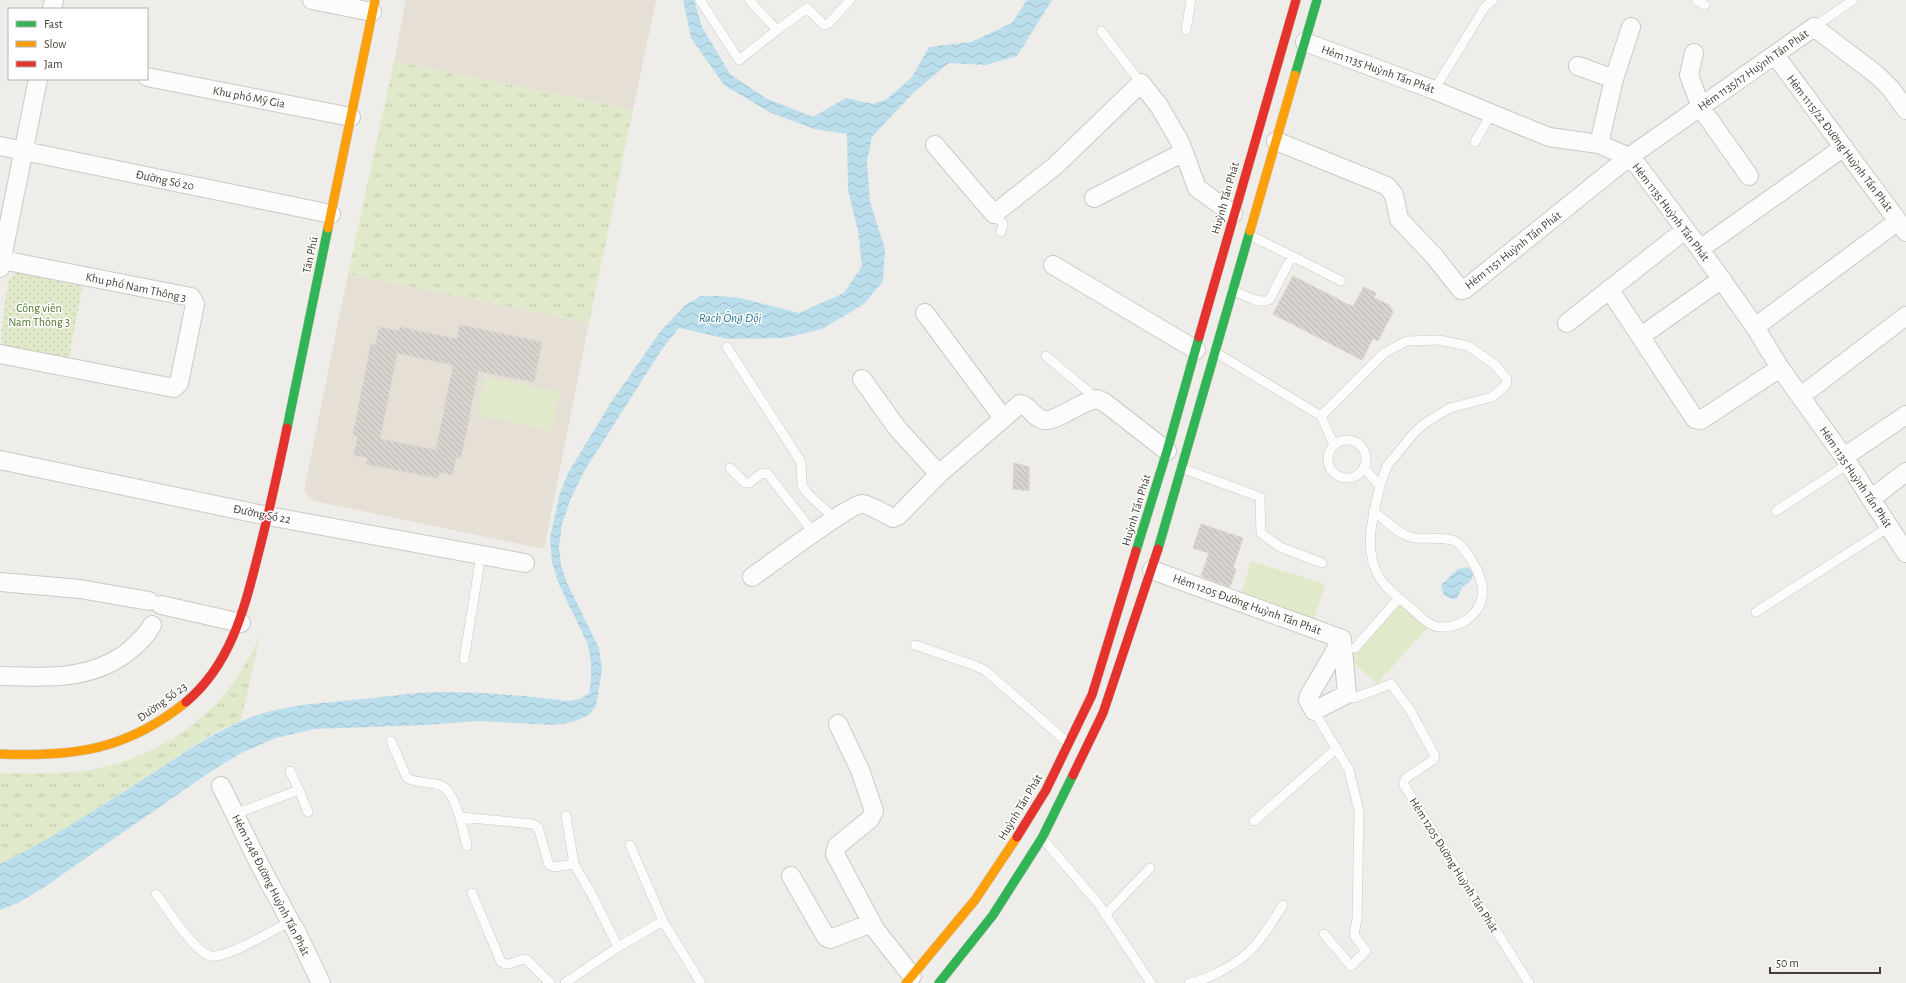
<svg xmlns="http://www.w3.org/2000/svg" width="1906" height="983" font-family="'Alegreya Sans',sans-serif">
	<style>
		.education { fill: #e6dfd5 }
		.grass { fill: url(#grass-tufts) }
		.park { fill: url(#park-dots) }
		.garden { fill: #e0e9ca }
		.water { fill: url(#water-waves) }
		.building { fill: url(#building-back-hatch); stroke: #d7d4cf; fill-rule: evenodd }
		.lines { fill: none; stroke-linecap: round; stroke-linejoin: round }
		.lane-casing { stroke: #ccc9c5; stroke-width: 10 }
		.street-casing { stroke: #ccc9c5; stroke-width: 20 }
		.fast-casing { stroke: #cec9c1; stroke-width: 10 }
		.slow-casing { stroke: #cec9c1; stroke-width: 10 }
		.jam-casing { stroke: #cec9c1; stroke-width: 10 }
		.lane { stroke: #fdfcfc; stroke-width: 9 }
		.street { stroke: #fdfcfc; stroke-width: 18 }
		.fast { stroke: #30b455; stroke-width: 9 }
		.slow { stroke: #ff9f0a; stroke-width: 9 }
		.jam { stroke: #e5322d; stroke-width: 9 }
		.labels { text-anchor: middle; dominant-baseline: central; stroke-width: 3; stroke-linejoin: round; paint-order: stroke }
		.street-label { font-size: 12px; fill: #453e36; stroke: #fff }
		.park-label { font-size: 12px; fill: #4e742c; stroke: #fff }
		.water-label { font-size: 13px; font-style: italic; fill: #30799c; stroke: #fff }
	</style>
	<defs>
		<pattern id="grass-tufts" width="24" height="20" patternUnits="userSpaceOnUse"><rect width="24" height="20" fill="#e0e9ca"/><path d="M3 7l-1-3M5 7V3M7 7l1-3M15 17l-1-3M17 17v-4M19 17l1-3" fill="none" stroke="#c2c9ae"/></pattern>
		<pattern id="park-dots" width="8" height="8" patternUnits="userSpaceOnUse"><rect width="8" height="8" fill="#e0e9ca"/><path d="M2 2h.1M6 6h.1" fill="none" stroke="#c2c9ae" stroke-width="1.8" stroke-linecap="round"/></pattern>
		<pattern id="water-waves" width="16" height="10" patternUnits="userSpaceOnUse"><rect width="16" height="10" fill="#bbdeec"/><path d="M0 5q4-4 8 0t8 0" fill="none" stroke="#a2c0cb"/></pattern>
		<pattern id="building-back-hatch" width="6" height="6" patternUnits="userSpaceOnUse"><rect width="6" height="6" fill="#d7d4d0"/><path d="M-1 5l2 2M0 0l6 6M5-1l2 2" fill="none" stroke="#bab7b3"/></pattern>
	</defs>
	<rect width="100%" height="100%" fill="#efede9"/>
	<path class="education" d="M406,0H656L633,110L394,61Z
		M348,274L589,323L544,549L314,501L304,490Z"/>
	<path class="grass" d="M394,61L633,110L589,323L348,274Z
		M260,636L241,721C211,732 183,753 157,770C105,803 55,838 0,864V773C33,773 67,775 100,768C152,757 202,726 233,683C244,668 252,652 260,636Z"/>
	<path class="park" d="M17,272L83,284L69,358L2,345C0,332 6,294 9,279Z"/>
	<path class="garden" d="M485,377L560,392L552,431L477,415Z
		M1251,561L1325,584L1314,620L1240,598Z
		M1400,602L1428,627L1377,684L1348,658Z"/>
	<path class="water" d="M683,0H694L702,27L730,74L765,98L813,117L846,98L873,104L887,99L912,77L929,47L971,42L1012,23L1027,0H1052L1017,56L986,65L949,63L914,92L872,137L867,161L870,202L885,249L883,281L864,304L822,329L784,338L728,339L679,328L662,349L585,470L571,498L562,524L559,547L561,565L567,583L599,648L602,670L596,706L589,715L573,722L554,725L479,721L425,725L314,729L276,738L241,753L207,774L43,888L18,903L0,910V864C53,838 103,805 153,773C180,755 208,736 237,723C273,706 312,704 351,700C382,698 412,692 443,692C485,692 527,696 568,701L580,699L589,693L591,682V662L588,645L558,582L552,562L550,538L560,493L568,473L610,404L660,332L685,305L701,296H720L740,298L799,313L844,293L862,266L858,231L848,190L847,134L814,129L769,112L724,85L691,38Z
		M1467,567L1473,572C1473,580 1470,583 1463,586L1457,599H1451L1444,595L1441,585L1458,569Z"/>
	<path class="building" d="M1293,276L1353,307L1364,287L1376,293L1374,298L1389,305L1393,312L1378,341L1373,338L1362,360L1273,314Z
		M460,325L542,342L534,382L478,371L461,458L456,457L452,475L439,472L438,478L366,464L368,458L354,455L358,436L353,435L371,344L376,345L379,327L399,331L400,327L457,339ZM397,353L453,365L436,450L380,439Z
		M1014,463L1029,467V491L1013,489Z
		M1201,524L1243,538L1233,568L1236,569L1230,587L1201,576L1209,553L1193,548Z"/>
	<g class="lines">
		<defs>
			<path id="lane" d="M700,0L739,60L777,30
				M749,0L777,30L807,8L824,25L829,23L850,0
				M1696,0L1705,5
				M1814,27L1853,0
				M1186,30L1191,0
				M1101,31L1141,83
				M1434,90L1485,7L1493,0
				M1475,142L1492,112
				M994,214L1003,224L1001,232
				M1292,256L1341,281
				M1232,290C1242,294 1261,306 1270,299L1292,256L1249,235
				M727,347L801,462L802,486L808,494L835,519
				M1215,352L1321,416L1334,445
				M1046,356L1097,399
				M1321,416L1384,353L1407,341L1439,340L1468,346L1494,364L1507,379L1506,385L1492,397L1450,408L1425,423L1413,434L1387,466L1380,486L1364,468
				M1328 459a19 19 0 1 1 38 0a19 19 0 1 1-38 0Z
				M730,468L745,483H749L761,474L767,473L814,533
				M1181,468L1260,497L1261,533L1280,547L1322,563
				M1373,511C1388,521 1398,536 1416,538C1427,539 1450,536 1458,543C1468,552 1479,571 1482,585C1486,611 1464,628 1439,627C1428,626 1418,614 1410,607C1401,600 1392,593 1385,585C1361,557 1372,518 1380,486
				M1776,511L1848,464
				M1756,612L1889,527
				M915,645L976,666L986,671L1068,743
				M1355,648L1399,598
				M464,659L481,555
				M1347,694L1348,697L1354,698L1391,684L1410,710L1435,756L1433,760L1406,778L1404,782V785L1529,983
				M1314,711L1349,770L1359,811L1357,919L1354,935L1366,951L1351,966L1324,934
				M391,741L407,778C417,783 429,782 440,785C456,790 463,832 467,846
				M299,790L308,812
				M235,814L299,790L290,771
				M566,816L574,864L592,895L618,947
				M460,817L533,824L538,827L549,865L555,867L574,864
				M1254,821L1337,748
				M1042,838L1098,903L1151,983
				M630,845L663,921L701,983
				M472,893L501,962C509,968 517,959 526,959L550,983
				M156,894C167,908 194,952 211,956C226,959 274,930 289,922
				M1105,915L1150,868
				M565,983L618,947L663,921
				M1189,983C1200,982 1211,976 1221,971C1255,953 1263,936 1283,905"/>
			<path id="street" d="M312,0L372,12
				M52,9L54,0
				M1305,42L1434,90L1549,137L1599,144L1629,157L1638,166L1700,249L1755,327L1780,368L1844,457L1906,553
				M1694,53L1689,75L1701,108L1749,176
				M1775,55L1906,232
				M1578,66L1614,79
				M147,77L351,117
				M1276,141L1387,186L1394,195L1399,219L1434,256L1461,290L1465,289L1629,157L1814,27L1877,75L1891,89L1906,110
				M1599,144L1614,79L1631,27
				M935,145L994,214L1055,166L1141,83L1159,106L1180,142L1197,188L1233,214
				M0,146L331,214
				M1094,198L1184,152
				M1700,249L1844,147
				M1053,265L1196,350
				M0,268L38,79
				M1609,289L1695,419L1701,420L1780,368
				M925,313L1003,418
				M1567,323L1685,230
				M1755,327L1898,221
				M1641,336L1722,279
				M0,354L174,388L179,383L195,304L191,297L2,260
				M862,379L897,428L939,474
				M1801,396L1906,316
				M1844,457L1906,415
				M0,460L268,516L525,563
				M1871,499L1906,472
				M1152,570L1342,639L1309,696L1308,700L1314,711L1347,694L1342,639
				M752,577C768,566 850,504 862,504C870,504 886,515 893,518L898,516L939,474L1020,404C1030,405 1033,419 1045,420C1058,421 1081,401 1097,399L1104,402L1167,451
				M0,582L80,589L149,601
				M161,605L241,623
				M0,676C44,677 87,681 125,654C135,646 146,637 152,625
				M838,724L860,770L874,811L870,819L837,846L835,854L875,929L912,976
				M221,786C241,825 258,865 280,902C285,911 289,921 295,929L321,983
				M791,876L826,937L830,939L872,923"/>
			<path id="fast" d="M1295,75L1317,0
				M287,428L328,228
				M1158,549L1250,231
				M1136,551L1167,451L1199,337
				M939,983L993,915L1042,838L1073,775"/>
			<path id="slow" d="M328,228L375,0
				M1250,231L1295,75
				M0,754C74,757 127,750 186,702
				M906,983L975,900L1017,837"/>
			<path id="jam" d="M1199,337L1296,0
				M186,702C231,664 244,610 258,555C269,513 278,471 287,428
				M1073,775L1103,713L1158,549
				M1017,837L1046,790L1092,695L1136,551"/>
		</defs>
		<use href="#lane" class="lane-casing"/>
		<use href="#street" class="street-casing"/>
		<use href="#fast" class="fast-casing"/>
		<use href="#slow" class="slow-casing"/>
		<use href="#jam" class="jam-casing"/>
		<use href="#lane" class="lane"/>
		<use href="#street" class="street"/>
		<use href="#fast" class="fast"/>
		<use href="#slow" class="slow"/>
		<use href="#jam" class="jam"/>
	</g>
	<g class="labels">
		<g class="street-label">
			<text transform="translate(1378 69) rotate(20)">Hẻm 1135 Huỳnh Tấn Phát</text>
			<text transform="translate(1753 70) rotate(-35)">Hẻm 1135/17 Huỳnh Tấn Phát</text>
			<text transform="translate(249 97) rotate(11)">Khu phố Mỹ Gia</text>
			<text transform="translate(1840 143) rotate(53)">Hẻm 1115/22 Đường Huỳnh Tấn Phát</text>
			<text transform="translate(165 180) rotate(12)">Đường Số 20</text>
			<text transform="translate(1225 198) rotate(-74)">Huỳnh Tấn Phát</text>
			<text transform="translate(1671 212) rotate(53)">Hẻm 1135 Huỳnh Tấn Phát</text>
			<text transform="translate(1513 250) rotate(-38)">Hẻm 1151 Huỳnh Tấn Phát</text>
			<text transform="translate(310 255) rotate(-78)">Tân Phú</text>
			<text transform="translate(136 287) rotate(12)">Khu phố Nam Thông 3</text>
			<text transform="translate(1856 477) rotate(56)">Hẻm 1135 Huỳnh Tấn Phát</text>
			<text transform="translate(1136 510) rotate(-73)">Huỳnh Tấn Phát</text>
			<text transform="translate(262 514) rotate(11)">Đường Số 22</text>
			<text transform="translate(1247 604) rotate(20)">Hẻm 1205 Đường Huỳnh Tấn Phát</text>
			<text transform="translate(162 702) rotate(-36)">Đường Số 23</text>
			<text transform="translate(1020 807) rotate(-59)">Huỳnh Tấn Phát</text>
			<text transform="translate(1454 865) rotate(58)">Hẻm 1205 Đường Huỳnh Tấn Phát</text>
			<text transform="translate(271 885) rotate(63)">Hẻm 1248 Đường Huỳnh Tấn Phát</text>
		</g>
		<g class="park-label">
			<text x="39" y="308">Công viên<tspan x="39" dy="14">Nam Thông 3</tspan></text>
		</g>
		<g class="water-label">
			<text x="730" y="318">Rạch Ông Đội</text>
		</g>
	</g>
	<rect x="8" y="8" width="140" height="72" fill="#ffffff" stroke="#b5b2af"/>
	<rect x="16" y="21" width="20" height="6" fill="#30b455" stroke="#b5b2af"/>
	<text x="44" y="28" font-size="12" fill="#453e36">Fast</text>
	<rect x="16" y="41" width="20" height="6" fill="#ff9f0a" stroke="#b5b2af"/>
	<text x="44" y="48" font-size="12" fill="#453e36">Slow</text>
	<rect x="16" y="61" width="20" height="6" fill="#e5322d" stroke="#b5b2af"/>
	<text x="44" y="68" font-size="12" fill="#453e36">Jam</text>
	<path d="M1770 967v6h110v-6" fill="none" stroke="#453e36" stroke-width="2"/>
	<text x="1776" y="967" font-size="12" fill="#453e36" stroke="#ffffff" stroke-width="3" paint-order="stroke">50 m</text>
</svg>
